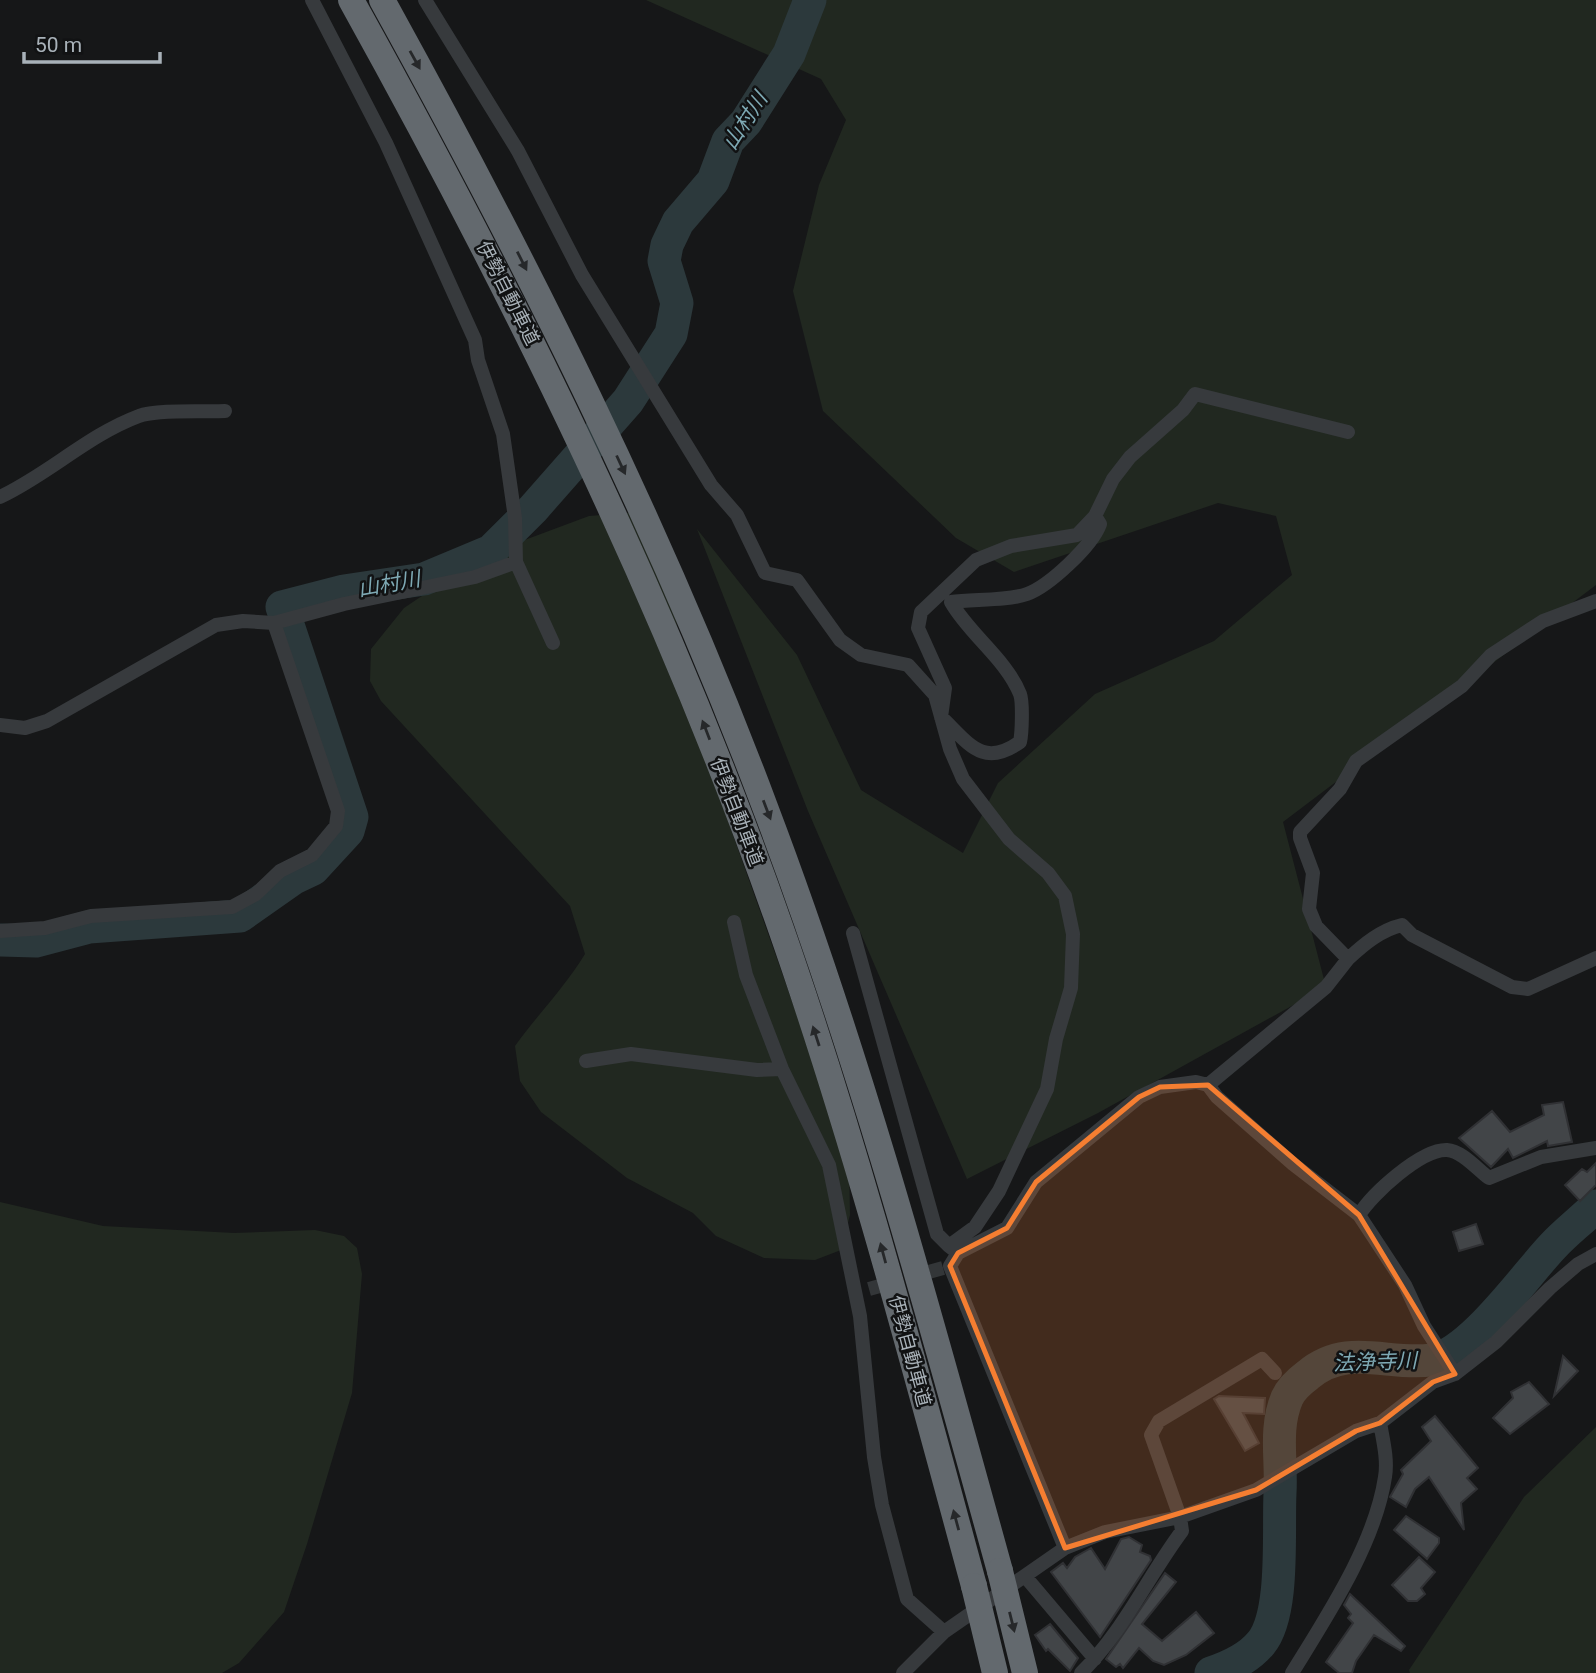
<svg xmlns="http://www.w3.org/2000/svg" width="1596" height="1673" font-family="Roboto,'Noto Sans JP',sans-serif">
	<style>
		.green { fill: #212820 }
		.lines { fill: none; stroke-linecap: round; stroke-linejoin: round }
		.river { stroke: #2c393c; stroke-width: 33 }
		.building { fill: #424548; stroke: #303134; stroke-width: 2 }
		.minor-tunnel { stroke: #333638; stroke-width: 14; stroke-dasharray: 14 7; stroke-linecap: butt }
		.minor { stroke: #373a3d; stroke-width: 14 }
		.motorway { stroke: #63696e; stroke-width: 26 }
		.motorway-bridge { stroke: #63696e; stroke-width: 26 }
		.oneway { fill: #26282a }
		.marked { fill: #f57e31; fill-opacity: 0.2; stroke: #f57e31; stroke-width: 5; stroke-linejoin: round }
		.labels { text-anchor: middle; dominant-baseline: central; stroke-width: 5; stroke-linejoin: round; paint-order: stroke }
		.street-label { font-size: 19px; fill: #a8b1b8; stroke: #111213 }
		.water-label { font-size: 21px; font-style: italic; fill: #7ea9b4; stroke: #111213 }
	</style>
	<rect width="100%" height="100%" fill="#161718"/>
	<path class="green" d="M646,0H1596V585L1283,822L1326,987L1098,1113L967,1179L808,811L697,529L797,655L861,790L963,853L998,783L1095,694L1214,641L1292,575L1276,516L1218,503L1014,572L956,538L823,411L793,291L819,185L846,120L821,79Z
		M639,512L655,526L708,765L849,1161L850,1215L841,1250L815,1260L764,1258L716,1236L693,1213L627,1178L541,1112L520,1081L515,1046C538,1014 565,987 585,954L570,906L381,701L370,681L371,649L404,608L453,575L522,541L589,516Z
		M0,1202L103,1226L234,1233L315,1230L344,1236L357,1248L362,1274L352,1393L307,1544L284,1612L239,1663L222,1673H0Z
		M1596,1427V1673H1410L1409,1670L1524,1497Z"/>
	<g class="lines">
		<path class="river" d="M0,940L36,941L89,927L240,916L294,878L313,869L348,831L352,817L282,607L344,591L424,579L491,551L533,509L628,401L671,334L677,303L664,261L667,245L678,222L713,181L728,141L746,122L789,54L810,0
			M1211,1673C1229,1667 1248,1659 1261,1643C1285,1614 1278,1531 1280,1493C1282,1460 1274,1429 1287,1398C1291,1389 1300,1381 1308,1375C1347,1342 1388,1366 1431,1360C1470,1355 1526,1274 1553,1246C1566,1232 1582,1220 1596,1206"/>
	</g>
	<path class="building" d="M1563,1102L1572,1142L1548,1146L1547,1141L1513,1158L1508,1149L1491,1167L1459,1138L1492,1111L1510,1132L1544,1115L1542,1105Z
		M1596,1163V1185L1580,1201L1565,1185L1582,1169L1587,1172Z
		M1476,1224L1483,1244L1459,1251L1453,1232Z
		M1563,1356L1578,1371L1554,1396Z
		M1529,1382L1549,1404L1510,1434L1493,1418L1513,1398L1511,1392Z
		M1219,1396L1265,1398L1264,1414L1243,1413L1259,1443L1245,1451L1214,1399Z
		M1435,1416L1478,1468L1467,1478L1477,1489L1461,1503L1464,1530L1429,1477L1415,1489L1406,1507L1390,1497L1403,1474L1401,1470L1431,1441L1422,1427Z
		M1406,1516L1439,1538V1543L1427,1559L1394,1530Z
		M1129,1537L1142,1545L1140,1552L1150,1556L1151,1560L1100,1637L1051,1572L1063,1563L1067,1568L1075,1557L1091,1548L1105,1569L1121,1539Z
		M1419,1557L1435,1572L1421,1588L1425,1594L1417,1601H1408L1392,1585Z
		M1165,1573L1176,1582L1142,1624L1162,1641L1196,1612L1214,1633L1186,1655L1164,1665L1153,1661L1139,1648L1123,1668L1120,1664L1116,1667L1106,1659Z
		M1350,1594L1405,1646L1401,1651L1374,1635L1356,1661L1352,1673H1339L1326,1662L1353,1623L1348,1618L1351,1614L1344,1605Z
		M1050,1624L1078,1658L1070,1671L1048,1649L1046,1651L1035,1635Z"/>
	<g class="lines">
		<path class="minor-tunnel" d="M869,1289L950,1266"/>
		<path class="minor" d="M312,0L386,143L475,340L478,360L503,434L515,518L516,562L553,643
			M425,0L518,151L582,275L711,485L737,515L765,573L797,580L840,640L861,655L908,665L935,695L950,749L963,779L1009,839L1048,873L1065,896L1073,934L1071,988L1056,1039L1047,1089L999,1191L975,1227L949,1246L958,1253
			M0,497C49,474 88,435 139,416C156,409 204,412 225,411
			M1095,516L1100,524C1092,546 1049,586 1027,594C1008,601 972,599 951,602C969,634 1006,659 1020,694C1023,702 1022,733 1020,742C982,769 968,742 941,717L945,688L918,628L921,612L976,560L1011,546L1077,535L1095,516L1113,479L1130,457L1183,410L1195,394L1348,432
			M0,725L25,728L47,721L216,625L243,621L274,623L344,604L475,577L516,562
			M734,922L746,975L782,1069L829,1165L860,1316L874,1457L882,1505L907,1599L944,1632
			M0,931L45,928L91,916L232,907L256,894L280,871L312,855L336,826L338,811L274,623
			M853,933L937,1234L949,1246
			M1348,959C1364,944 1381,930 1402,925L1412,935L1512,987L1528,989L1596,958
			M586,1061L631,1054L757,1070L782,1069
			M1208,1085L1326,987L1348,959L1316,926L1309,909L1313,873L1300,838V832L1340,789L1356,761L1462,686L1491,655L1543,621L1596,601
			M1359,1215C1372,1194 1421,1149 1447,1150C1462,1151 1477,1169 1489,1178L1541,1157L1596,1148
			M1065,1548L950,1266L958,1253L1007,1228L1036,1182L1139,1097L1160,1087L1196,1082L1208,1085L1217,1097L1293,1164L1359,1215L1405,1285L1424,1326L1455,1374
			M1029,1581L1095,1659
			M903,1673L944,1632L1065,1548L1105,1532L1180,1517L1256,1490L1356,1431L1380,1423L1433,1382L1455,1374L1496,1342L1550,1288L1578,1264L1596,1254
			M1081,1673C1123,1632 1147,1578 1182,1531L1180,1517L1151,1435L1159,1421L1262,1359L1275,1373
			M1292,1673C1327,1616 1375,1544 1385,1477C1388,1460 1383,1440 1380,1423"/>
		<path class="motorway" d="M351,0C517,299 667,603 780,926C856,1143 914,1365 974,1586
			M382,0C526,261 660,527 765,807C860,1057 929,1314 1000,1571"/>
		<path class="motorway-bridge" d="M1000,1571L1025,1673
			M974,1586L995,1673"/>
	</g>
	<defs><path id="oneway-solid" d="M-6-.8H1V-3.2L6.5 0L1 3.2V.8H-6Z" transform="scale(1.75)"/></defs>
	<g class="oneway">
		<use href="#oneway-solid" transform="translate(415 60) rotate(61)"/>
		<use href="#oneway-solid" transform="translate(522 261) rotate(63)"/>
		<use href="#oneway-solid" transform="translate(621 465) rotate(65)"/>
		<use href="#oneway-solid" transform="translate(706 730) rotate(-111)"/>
		<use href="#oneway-solid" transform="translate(767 810) rotate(69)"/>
		<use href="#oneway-solid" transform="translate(816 1036) rotate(-108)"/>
		<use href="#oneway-solid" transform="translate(883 1253) rotate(-105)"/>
		<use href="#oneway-solid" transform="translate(956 1520) rotate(-105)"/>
		<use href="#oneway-solid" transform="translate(1012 1622) rotate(76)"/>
	</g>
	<path class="marked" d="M1208,1085L1359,1215L1455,1374L1433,1382L1380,1423L1356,1431L1256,1490L1065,1548L950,1266L958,1253L1007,1228L1036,1182L1139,1097L1160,1087Z"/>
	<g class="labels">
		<g class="street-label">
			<text transform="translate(508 293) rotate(63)">伊勢自動車道</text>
			<text transform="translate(737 812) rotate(69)">伊勢自動車道</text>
			<text transform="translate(910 1351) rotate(75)">伊勢自動車道</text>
		</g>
		<g class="water-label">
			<text transform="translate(745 121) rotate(-57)">山村川</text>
			<text transform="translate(389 584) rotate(-10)">山村川</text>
			<text transform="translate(1375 1362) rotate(-2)">法浄寺川</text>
		</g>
	</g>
	<path d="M24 52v10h136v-10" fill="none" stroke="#a8b1b8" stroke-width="3.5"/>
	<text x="35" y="52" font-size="21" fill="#a8b1b8" stroke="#111213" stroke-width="5" paint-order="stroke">50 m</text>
</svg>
